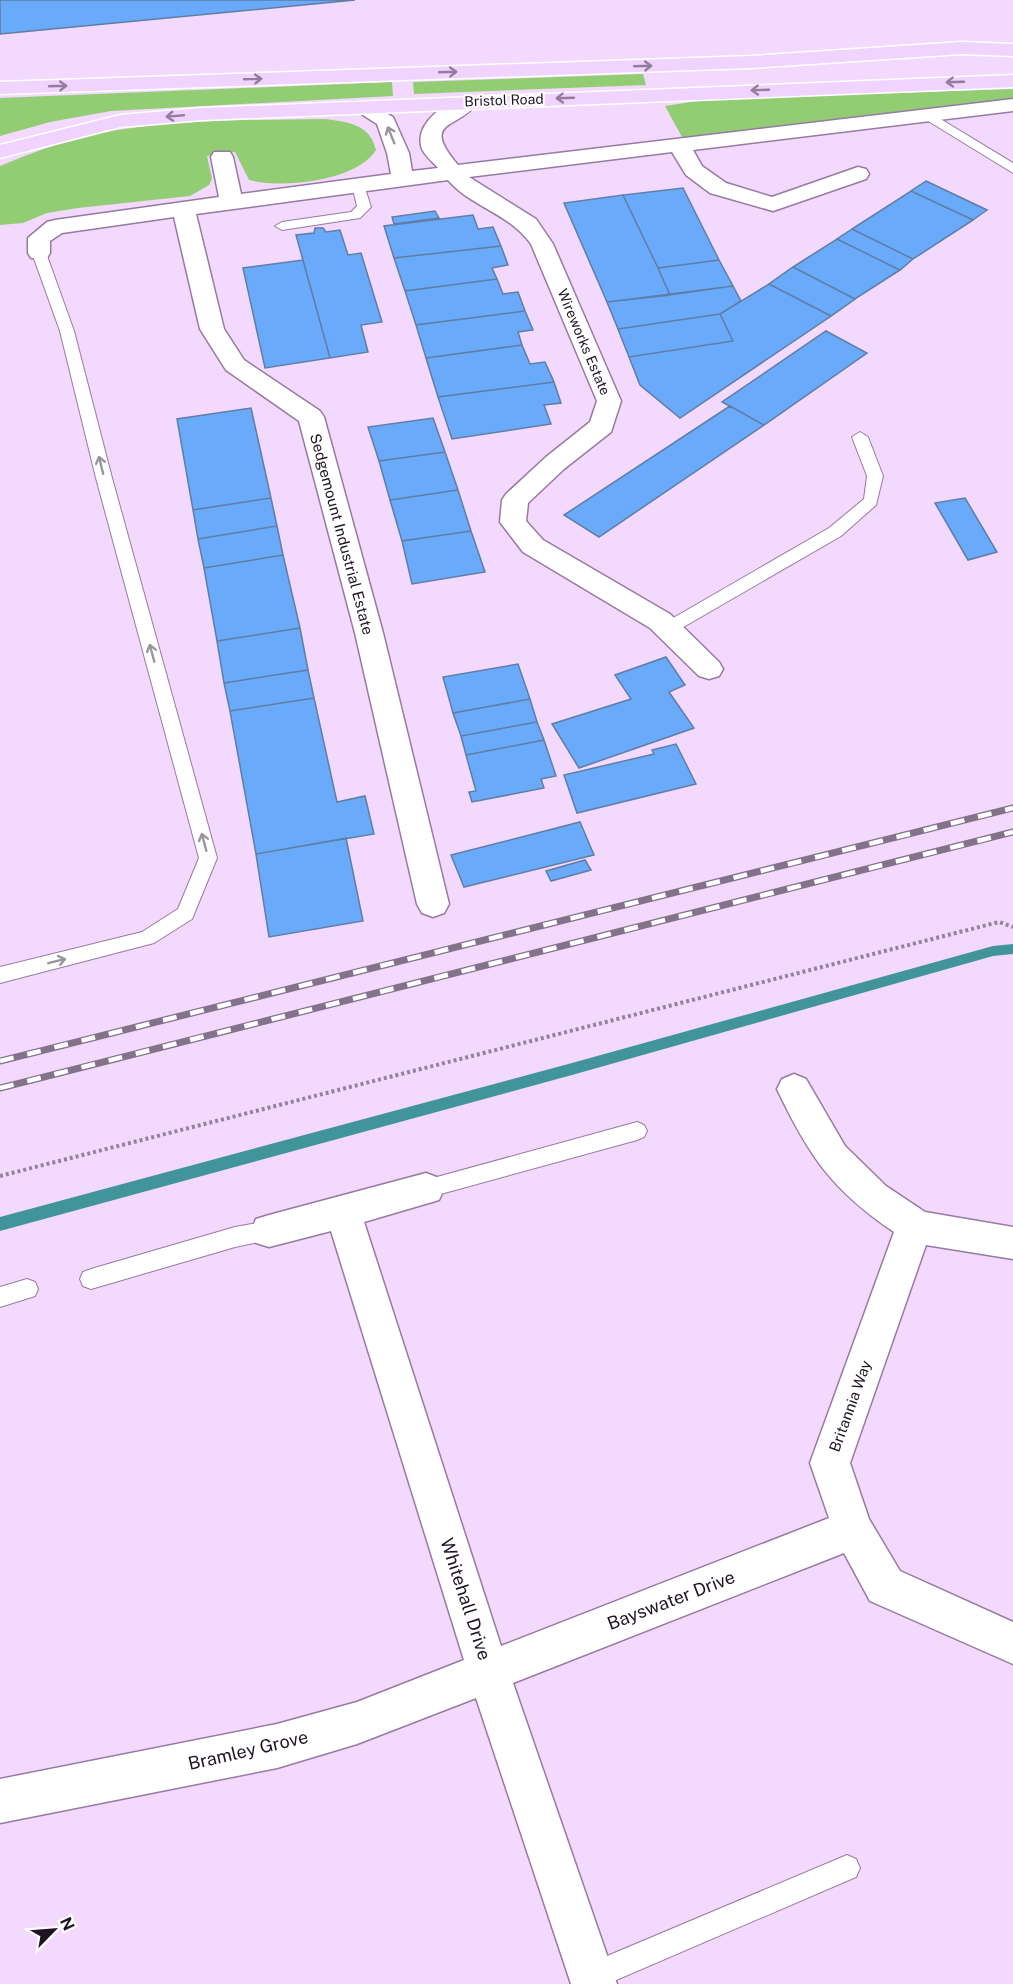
<svg xmlns="http://www.w3.org/2000/svg" width="1013" height="1984" font-family="'Public Sans',sans-serif">
	<style>
		.green { fill: #93cd73 }
		.lines { fill: none; stroke-linecap: round; stroke-linejoin: round }
		.stream { fill: #41959a; fill-rule: evenodd }
		.building { fill: #6aaafb; stroke: #607da4; stroke-width: 1.5 }
		.lane-casing { stroke: #977aa3; stroke-width: 2 }
		.street-casing { stroke: #977aa3; stroke-width: 3 }
		.primary-casing { stroke: #fff; stroke-width: 3 }
		.path { stroke: #94829d; stroke-width: 4; stroke-dasharray: 3 3; stroke-linecap: butt }
		.lane { fill: #fff; fill-rule: evenodd }
		.street { fill: #fff; fill-rule: evenodd }
		.primary { fill: #f1d3ff; fill-rule: evenodd }
		.rail-casing { stroke: #84728b; stroke-width: 7 }
		.rail { stroke: #fff; stroke-width: 4.5; stroke-dasharray: 14; stroke-linecap: butt }
		.oneway { stroke: #927d9c }
		.oneway2 { stroke: #9a959c }
		.labels { text-anchor: middle; dominant-baseline: central; stroke-width: 4.5; stroke-linejoin: round; paint-order: stroke }
		.far-street-label { font-size: 14px; fill: #1e1323; stroke: #fff }
		.street-label { font-size: 15px; fill: #1e1323; stroke: #fff }
		.near-street-label { font-size: 18px; fill: #1e1323; stroke: #fff }
	</style>
	<rect width="100%" height="100%" fill="#f2d9fd"/>
	<path class="green" d="M643,74L646,85L414,94L413,82Z
		M392,82L393,96L111,111L50,122L0,136V98Z
		M1013,89V98L683,139L665,106L709,99Z
		M325,119C348,122 370,124 376,150C357,181 283,189 249,180L235,152L207,156L212,179L209,185L190,196L78,208L47,213L23,223L0,225V166C31,153 63,141 96,134C170,119 249,120 325,119Z"/>
	<g class="lines">
		<path class="stream" d="M1013,944V954L993,956L572,1075L0,1231V1217L572,1063L993,946Z"/>
	</g>
	<path class="building" d="M0,0H355L0,34Z
		M926,181L987,210L973,220L911,191Z
		M683,188L719,260L658,268L623,195Z
		M911,191L973,220L913,259L852,229Z
		M623,195L658,268L670,295L607,302L564,203Z
		M435,211L439,218L394,224L392,217Z
		M473,215L478,229L493,227L501,246L394,258L384,226Z
		M315,228H323L326,232L340,230L348,255L361,253L382,322L361,325L368,352L330,358L296,235L314,233Z
		M852,229L913,259L900,270L837,239Z
		M837,239L900,270L855,299L793,267Z
		M501,246L508,265L492,268L497,279L405,291L394,258Z
		M303,260L330,358L265,368L243,268Z
		M719,260L733,286L670,295L658,268Z
		M793,267L855,299L831,316L769,284Z
		M497,279L503,294L518,292L525,311L416,325L405,291Z
		M769,284L831,316L680,418L640,385L629,357L733,341L720,314Z
		M733,286L741,301L720,314L618,329L607,302Z
		M525,311L533,330L518,332L522,345L426,358L416,325Z
		M720,314L733,341L629,357L618,329Z
		M826,331L867,353L764,425L722,402Z
		M522,345L530,364L545,362L554,382L438,397L426,358Z
		M554,382L561,403L544,405L551,424L452,439L438,397Z
		M730,406L764,425L599,537L564,515Z
		M251,408L271,498L193,510L177,419Z
		M433,418L445,452L379,461L368,427Z
		M445,452L458,490L390,500L379,461Z
		M458,490L471,531L402,541L390,500Z
		M271,498L277,526L198,539L193,510Z
		M965,498L997,552L968,560L935,503Z
		M277,526L283,555L204,568L198,539Z
		M471,531L485,572L412,584L402,541Z
		M283,555L300,628L217,641L204,568Z
		M300,628L308,670L224,683L217,641Z
		M666,657L685,685L669,692L694,728L579,768L552,724L631,699L615,675Z
		M518,664L530,699L453,713L443,677Z
		M308,670L314,698L230,711L224,683Z
		M314,698L337,802L365,796L374,834L256,854L230,711Z
		M530,699L537,722L461,736L453,713Z
		M537,722L544,740L466,755L461,736Z
		M544,740L556,776L541,779L544,788L472,802L469,792L476,791L466,755Z
		M676,744L696,784L577,813L564,775L654,754L652,750Z
		M580,822L594,855L464,887L451,855Z
		M346,838L363,921L269,937L256,854Z
		M585,860L591,870L551,881L546,871Z"/>
	<g class="lines">
		<defs>
			<path id="lane" d="M929,112L1013,163V173L925,119L923,116Z
				M358,181L364,185L371,207L360,218L282,230L275,226L282,222L351,212L357,206L352,185Z
				M39,249L46,253L74,331L112,478L217,858L192,919L154,943L0,983V967L142,932L178,909L199,858L96,478L60,331L32,253Z
				M860,432L868,437L883,476L876,505L841,536L673,633H661L659,629L661,625L829,528L864,499L867,476L852,437Z
				M637,1122L644,1125L647,1131L644,1137L637,1140L426,1198L419,1196L415,1189L419,1182L426,1180Z
				M269,1221L277,1224L280,1231L277,1238L235,1247L91,1289L83,1286L80,1279L83,1272L91,1269L235,1227Z
				M27,1279L35,1282L38,1289L35,1296L0,1307V1287Z
				M847,1855L856,1859L860,1868L856,1877L607,1984H580L577,1977L581,1967Z"/>
			<path id="street" d="M468,96L475,98L478,102C459,130 419,119 458,165L1013,99V111L693,150L702,166L726,183L772,197L858,167L866,169L869,174L866,179L773,211L710,193L686,175L672,152L469,177L536,219L553,244L621,401L611,432L564,469L528,503L526,521L543,540L670,614L719,662L723,669L719,676L709,679L699,676L650,628L523,552L500,522L502,500L506,494L546,457L590,422L597,401L531,244C509,213 471,207 448,180L196,214L224,329L244,360L320,411L324,417L383,633L449,904L444,913L433,917L422,913L417,904L355,633L299,421L226,370L200,329L174,217L62,233L50,241V253L47,258H31L28,253V238L47,222L55,220L219,197L211,157L214,152H230L233,157L241,194L391,174L387,153L377,124L349,106L352,102H366L393,117L409,153L412,171L438,168C433,162 425,156 422,149C413,123 447,101 468,96Z
				M794,1074L806,1079L845,1146L886,1186L925,1212L1013,1227V1259L926,1245L850,1463L869,1519L900,1571L1013,1622V1664L870,1601L844,1553L513,1683L617,1984H571L476,1698L357,1744L277,1768L0,1823V1779L277,1724L357,1702L464,1660L331,1231L269,1247L256,1243L251,1231L256,1219L269,1215L426,1173L439,1178L444,1189L439,1200L364,1222L501,1646L829,1518L810,1463L894,1232C832,1190 809,1156 777,1089L782,1079Z"/>
			<path id="primary" d="M962,42L1013,44V56L962,54L751,68L0,94V82L751,56Z
				M1013,75V87L202,120L120,127L0,158V145L120,115L202,108Z"/>
		</defs>
		<use href="#lane" class="lane-casing"/>
		<use href="#street" class="street-casing"/>
		<use href="#primary" class="primary-casing"/>
		<path class="path" d="M0,1176L999,922L1013,927"/>
		<use href="#lane" class="lane"/>
		<use href="#street" class="street"/>
		<use href="#primary" class="primary"/>
		<defs>
			<path id="rail" d="M0,1061L1013,808
				M0,1088L1013,832"/>
		</defs>
		<use href="#rail" class="rail-casing"/>
		<use href="#rail" class="rail"/>
	</g>
	<defs><path id="oneway-shaft" d="M-6 0H5M1.5-3L5.5 0L1.5 3" fill="none" stroke-width="1.6" stroke-linecap="round" stroke-linejoin="round" transform="scale(1.5)"/></defs>
	<g class="oneway">
		<use href="#oneway-shaft" transform="translate(643 66) rotate(-2)"/>
		<use href="#oneway-shaft" transform="translate(448 72) rotate(-2)"/>
		<use href="#oneway-shaft" transform="translate(253 79) rotate(-2)"/>
		<use href="#oneway-shaft" transform="translate(955 82) rotate(178)"/>
		<use href="#oneway-shaft" transform="translate(58 86) rotate(-2)"/>
		<use href="#oneway-shaft" transform="translate(760 90) rotate(178)"/>
		<use href="#oneway-shaft" transform="translate(565 98) rotate(178)"/>
		<use href="#oneway-shaft" transform="translate(175 116) rotate(175)"/>
	</g>
	<g class="oneway2">
		<use href="#oneway-shaft" transform="translate(391 135) rotate(-112)"/>
		<use href="#oneway-shaft" transform="translate(101 465) rotate(-104)"/>
		<use href="#oneway-shaft" transform="translate(152 653) rotate(-105)"/>
		<use href="#oneway-shaft" transform="translate(204 842) rotate(-105)"/>
		<use href="#oneway-shaft" transform="translate(57 961) rotate(-14)"/>
	</g>
	<g class="labels">
		<g class="far-street-label">
			<text transform="translate(504 100) rotate(-2)">Bristol Road</text>
			<text transform="translate(584 342) rotate(67)">Wireworks Estate</text>
		</g>
		<g class="street-label">
			<text transform="translate(342 534) rotate(75)">Sedgemount Industrial Estate</text>
			<text transform="translate(850 1406) rotate(-70)">Britannia Way</text>
		</g>
		<g class="near-street-label">
			<text transform="translate(466 1599) rotate(72)">Whitehall Drive</text>
			<text transform="translate(671 1600) rotate(-21)">Bayswater Drive</text>
			<text transform="translate(248 1750) rotate(-13)">Bramley Grove</text>
		</g>
	</g>
	<g transform="translate(54 1930) rotate(65)" stroke="#ffffff" stroke-width="4.5" paint-order="stroke">
	<path d="M0-4.5L10 22L0 15L-10 22Z" fill="#1e1323"/>
	<text y="-9" font-size="16" font-weight="bold" text-anchor="middle" fill="#1e1323">N</text>
	</g>
</svg>
